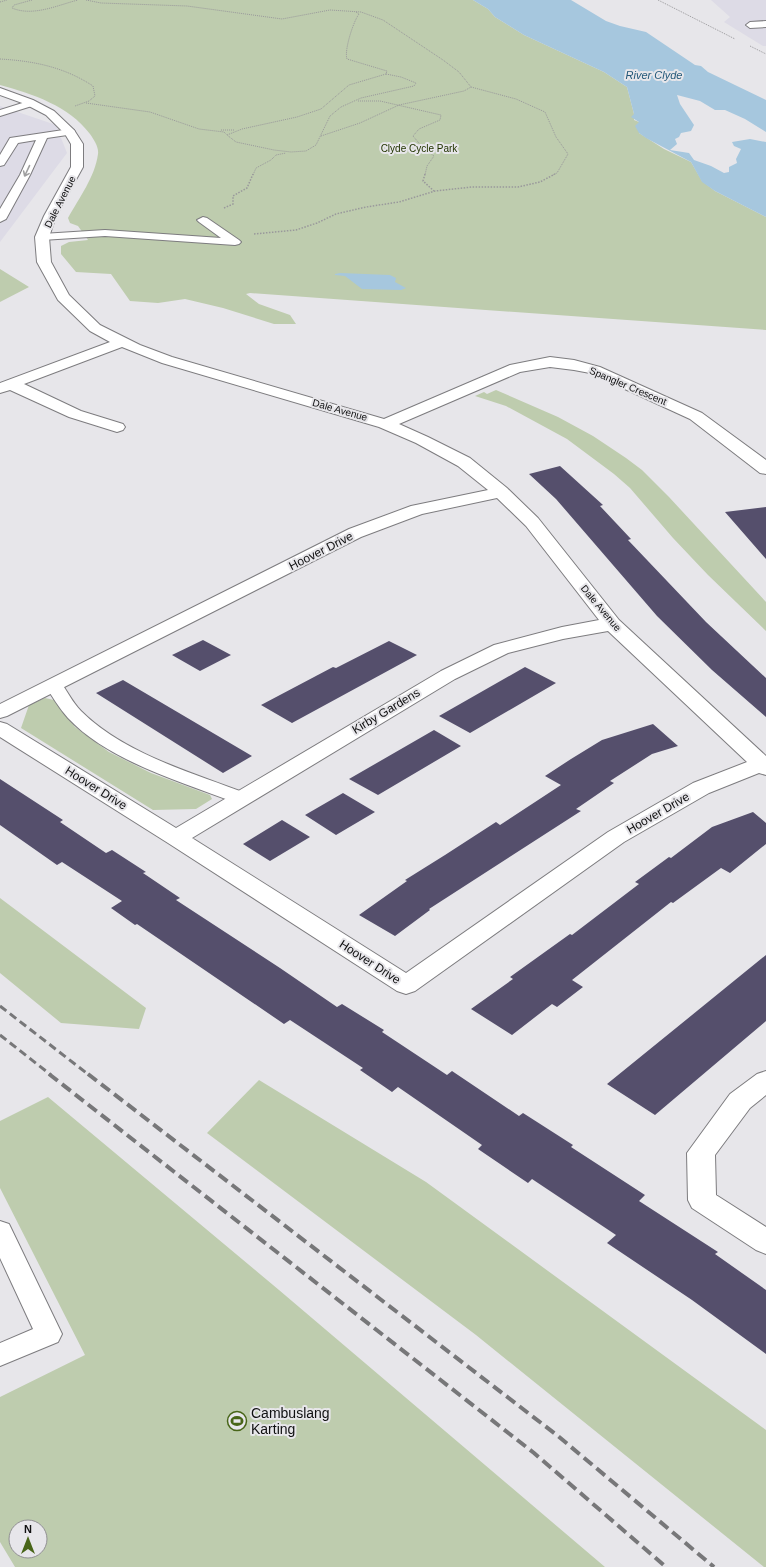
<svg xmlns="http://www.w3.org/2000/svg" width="766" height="1567" font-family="Arial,sans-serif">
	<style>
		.built { fill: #dddbe6 }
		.green { fill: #beccae; fill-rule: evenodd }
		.water { fill: #a6c7de }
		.building { fill: #554f6c }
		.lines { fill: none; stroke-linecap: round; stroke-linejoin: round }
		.service-casing { stroke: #7d7c7f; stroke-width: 2 }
		.minor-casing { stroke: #7d7c7f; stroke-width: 2 }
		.path-far1 { stroke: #99989b; stroke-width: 1; stroke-dasharray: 1 1; stroke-linecap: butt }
		.path { stroke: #99989b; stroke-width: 1.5; stroke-dasharray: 1.5 1.5; stroke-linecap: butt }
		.service { fill: #fff; fill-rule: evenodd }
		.minor { fill: #fff; fill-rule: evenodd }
		.rail-far1 { stroke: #777779; stroke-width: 3; stroke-dasharray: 8 4.5; stroke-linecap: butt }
		.rail { stroke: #777779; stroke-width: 4; stroke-dasharray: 11 5.5; stroke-linecap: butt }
		.oneway { stroke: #9f9fa0 }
		.labels { text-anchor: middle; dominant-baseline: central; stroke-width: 4; stroke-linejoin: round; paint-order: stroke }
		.far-park-label { font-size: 10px; fill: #223400; stroke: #e7e6ea }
		.far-street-label { font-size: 10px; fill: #101011; stroke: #e7e6ea }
		.far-water-label { font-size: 11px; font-style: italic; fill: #235879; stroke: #e7e6ea }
		.street-label { font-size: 12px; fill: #101011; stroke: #e7e6ea }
		.near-poi-label { font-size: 14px; fill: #101011; stroke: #e7e6ea; text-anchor: start }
	</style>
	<rect width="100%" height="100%" fill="#e7e6ea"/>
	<path class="built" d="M711,0H766V46H763L724,22L730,17Z
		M0,106L56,125L67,153L0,242Z"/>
	<path class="green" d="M0,0H473L488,9L495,17L524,35L604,72L627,87L634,114V120L639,122V133L664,149L691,162L702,181L715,191L766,217V330L250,293L246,294L259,304L290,315L296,324H274L223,308L185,299L158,303L130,301L111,274L76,272L61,254V246L69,242L88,240L78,226L70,223L68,218C79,198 95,177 98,154C99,147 94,140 90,134C69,106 33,94 0,85Z
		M0,269L29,287L0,302Z
		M496,390L558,417L593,436L626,458L642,470L669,497L766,602V631L708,575L673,538L630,488L614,474L567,439L506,406L475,396L484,392L487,394Z
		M45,698L54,700L75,727L109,752L151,773L210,795L212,799L196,809L153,810L21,728L29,705Z
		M0,898L146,1008L139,1029L61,1023L0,973Z
		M259,1080L426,1182L766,1430V1567H764L476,1335L207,1133Z
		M48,1097L279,1290L605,1567H15L0,1542V1397L85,1355L0,1188V1121ZM16,1527H40V1551H16Z"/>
	<path class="water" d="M473,0H571L606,21L620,26L646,32L695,65L701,66L708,72L766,100V132L745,119L725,110H715L700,101L677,95L680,104L694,125L691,131L681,133L679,137L675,139L677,144L670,150L689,153L694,160L711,166L724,173L729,172V167L737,163L736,159L741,149L734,146L732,142L750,139L766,142V217L715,191L702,182L691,162L646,138L639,133L635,126L639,122L631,117L634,114L627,87L604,72L524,35L495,17L488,9Z
		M340,273L390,275L396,278L395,282L406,288L401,290L362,289L345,276L335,275V274Z"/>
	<path class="building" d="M560,466L603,505L600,506L631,539L628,540L706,622L766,678V717L712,670L657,616L556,499L529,474Z
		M766,507V559L725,512Z
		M203,640L231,655L200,671L172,655Z
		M389,641L417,655L292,723L261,705L333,667L336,668Z
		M525,667L556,683L470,733L439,716Z
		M123,680L252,756L223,773L96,693Z
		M653,724L678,746L652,754L610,781L614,783L576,809L581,811L429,909L430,910L395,936L359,915L407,881L405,880L445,855L496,822L500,825L561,785L545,776L571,759L602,740Z
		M434,730L461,746L378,795L349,779Z
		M0,779L63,820L60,822L106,853L112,850L146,872L143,873L180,898L176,900L280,968L337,1007L342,1004L384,1030L382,1032L447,1075L452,1071L519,1116L523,1113L573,1145L571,1147L645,1195L639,1201L718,1252L715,1254L766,1290V1354L692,1300L607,1243L616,1235L532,1179L528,1183L478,1149L482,1145L398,1087L392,1092L360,1070L363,1068L290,1020L284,1024L137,924L135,925L111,908L122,901L62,862L57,865L0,825Z
		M343,793L375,812L336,835L305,815Z
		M753,812L766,823V844L730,873L721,868L673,903L671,902L572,980L583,987L557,1007L552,1004L512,1035L471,1009L513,979L510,977L570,934L572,935L639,884L635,882L669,857L671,858L712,827Z
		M282,820L310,837L270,861L243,844Z
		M766,955V1021L655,1115L607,1084Z"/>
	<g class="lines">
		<defs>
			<path id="service" d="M766,21V27L750,28L746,25L750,22Z
				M32,100L37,103L35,105L0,116V110Z
				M70,129L74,130L75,132L74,134L47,138L30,175L6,219L0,222V209L20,175L36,140L18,143L4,165L0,166V155L10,138Z
				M203,217L207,218L239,240L241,242L239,244L235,245L105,236L42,240L38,239L36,237L38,235L42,234L105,230L221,238L199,222L197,220Z
				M54,680L60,681C67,691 73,703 81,711C124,754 193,773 248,794L251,798L248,802L241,804L234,802C181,782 107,760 68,718C59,708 52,696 45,685L48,681Z
				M0,1221L9,1224L62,1334L58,1342L0,1366V1343L33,1329L0,1258Z"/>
			<path id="minor" d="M0,88L33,100L54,111L74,130L83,144V167L56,216L49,237L51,262L69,295L100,325L140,345L172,357L384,419L510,365L550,357L574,360L600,367L702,413L766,460V474L760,473L690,419L590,373L574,370L550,367L520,372L399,424L428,437L470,458L507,488L538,518L619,620L766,756V775L759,773L709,793L624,842L415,991L406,994L397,991L168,843L0,737V722L7,724L176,828L441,671L494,645L562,627L599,620L526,526L497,498L422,514L361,537L7,716L0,718V704L349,529L411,506L488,490L458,466L416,443L379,427L162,363L122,347L24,384L81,411L123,424L125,427L123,430L117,432L69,417L10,390L0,393V383L110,342L90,331L58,300L37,262L35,237L44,216L71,167V144L65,134L46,115L25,104L0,95ZM608,631L747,762L693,783L608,832L406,973L192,838L455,679L508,653L563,639Z
				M766,1071V1095L750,1108L715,1155L716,1195L766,1227V1254L756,1250L692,1208L688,1200L687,1153L730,1094L757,1074Z"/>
		</defs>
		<use href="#service" class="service-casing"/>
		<use href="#minor" class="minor-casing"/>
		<path class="path-far1" d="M32,0L14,5L12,8C33,17 58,5 78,0
			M86,0L101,3L187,6L282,19L330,10L361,12L383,20L443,60L459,72L471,87L516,99L545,112L556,137L568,154L557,173L553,175
			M658,0L735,39
			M0,2L7,0
			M356,12L359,14C353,22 344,51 347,59L387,71L386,74
			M750,46L766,54
			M0,59C34,61 64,67 93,86L95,96L89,101L75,106
			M386,74L401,77L416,83L414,86L361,98L341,107L330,116L316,145L306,151L291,152L274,150L236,142L227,135L242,129L297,117L321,109L349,85Z
			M358,101H380L441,115L440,120L419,129L413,136L423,148L434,156L427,166L425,175
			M86,103L150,112L199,129L224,132L227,135
			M221,130H234
			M321,136L360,123L399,105L464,91L471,87
			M253,175L256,168L271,160L276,155L286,153"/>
		<path class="path" d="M425,174L423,181L434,191
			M224,208L233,204V196L247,188L253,174
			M254,234L296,230L317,223L336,214L366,207L399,202L435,191L472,187H518L540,182L555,174"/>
		<use href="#service" class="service"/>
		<use href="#minor" class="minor"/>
		<path class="rail-far1" d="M0,1006L89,1075
			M0,1035L51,1075"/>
		<path class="rail" d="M49,1074L534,1453L666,1567
			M88,1074L558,1436L714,1567"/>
	</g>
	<defs><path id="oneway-shaft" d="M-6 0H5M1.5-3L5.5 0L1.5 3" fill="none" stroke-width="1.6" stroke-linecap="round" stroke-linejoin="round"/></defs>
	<use class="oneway" href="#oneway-shaft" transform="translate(27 171) rotate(115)"/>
	<defs>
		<symbol id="stadium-ring" viewBox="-11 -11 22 22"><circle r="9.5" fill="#e7e6ea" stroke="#486518" stroke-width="1.5"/><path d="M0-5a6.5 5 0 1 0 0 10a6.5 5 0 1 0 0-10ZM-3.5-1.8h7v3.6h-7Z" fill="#486518"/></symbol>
	</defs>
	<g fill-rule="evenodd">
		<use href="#stadium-ring" x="226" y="1410" width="22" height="22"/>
	</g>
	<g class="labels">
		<g class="far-park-label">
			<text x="419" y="148">Clyde Cycle Park</text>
		</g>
		<g class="far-street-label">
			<text transform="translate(60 202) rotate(-63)">Dale Avenue</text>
			<text transform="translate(628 386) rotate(23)">Spangler Crescent</text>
			<text transform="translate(340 410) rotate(16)">Dale Avenue</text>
			<text transform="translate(601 608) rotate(50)">Dale Avenue</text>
		</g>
		<g class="far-water-label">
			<text x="654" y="75">River Clyde</text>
		</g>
		<g class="street-label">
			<text transform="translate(321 551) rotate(-27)">Hoover Drive</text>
			<text transform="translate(386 711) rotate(-31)">Kirby Gardens</text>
			<text transform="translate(96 788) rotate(32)">Hoover Drive</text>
			<text transform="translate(658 813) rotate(-30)">Hoover Drive</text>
			<text transform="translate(370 962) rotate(33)">Hoover Drive</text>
		</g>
		<g class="near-poi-label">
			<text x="251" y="1413">Cambuslang<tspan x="251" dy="16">Karting</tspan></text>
		</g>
	</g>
	<g transform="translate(28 1539)"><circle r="19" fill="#e7e6ea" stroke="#919093"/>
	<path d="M0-3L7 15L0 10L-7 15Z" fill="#486518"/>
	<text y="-6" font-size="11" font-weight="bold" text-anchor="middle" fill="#101011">N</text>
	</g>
</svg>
